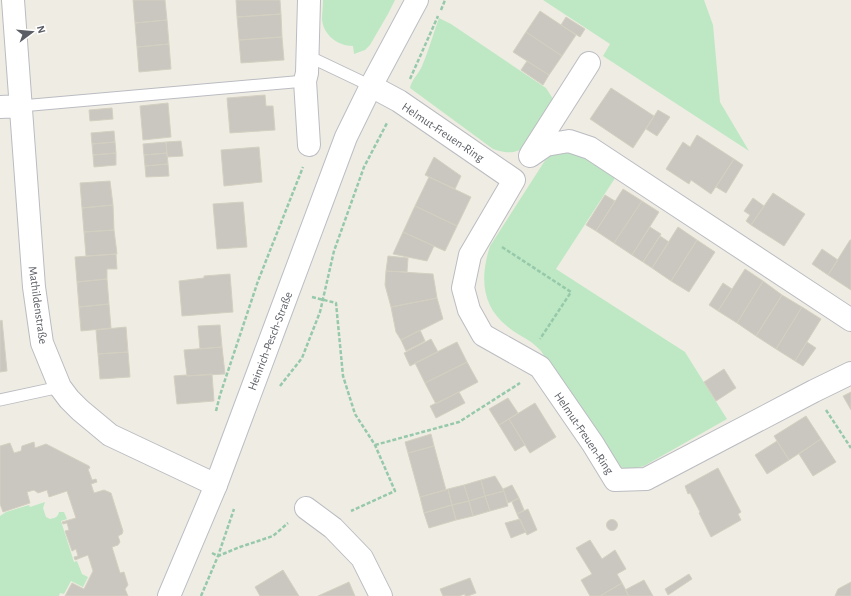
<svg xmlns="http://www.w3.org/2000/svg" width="851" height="596" font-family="'Alegreya Sans',sans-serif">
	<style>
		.green { fill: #bee8c3 }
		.building { fill: #cac7c0; stroke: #d4d0c1 }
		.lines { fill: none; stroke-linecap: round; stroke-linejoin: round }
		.lane-casing { stroke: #bbbcc2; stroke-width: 13 }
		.street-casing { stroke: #bbbcc2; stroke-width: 24 }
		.secondary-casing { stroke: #bbbec5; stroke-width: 24 }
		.path { stroke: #96c9ab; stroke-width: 2.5; stroke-dasharray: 4 2; stroke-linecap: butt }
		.lane { stroke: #fff; stroke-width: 11 }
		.street { stroke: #fff; stroke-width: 22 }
		.secondary { stroke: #fff; stroke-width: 22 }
		.labels { text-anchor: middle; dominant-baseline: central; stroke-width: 3.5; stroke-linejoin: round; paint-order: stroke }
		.street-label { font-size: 12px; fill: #5b5e64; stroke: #fff }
	</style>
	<rect width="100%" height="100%" fill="#efede3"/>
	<path class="green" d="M323,0H395L388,14L370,45L365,50L354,54L353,46C338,46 323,35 322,19C322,13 323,6 323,0Z
		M543,0H704L713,25L720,102L749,151L603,56L610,44Z
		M439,18L451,24L546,88L555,102C549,111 543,119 538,128C525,148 519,158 493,149L410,88C411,81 419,73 422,66C429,50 433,34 439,18Z
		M569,149L617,175L556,269L685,352L727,419L644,466C635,469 627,470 617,466L541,351C538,348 535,345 531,342C524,337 515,333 508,327C481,306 480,277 490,246L544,162C553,152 556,152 569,149Z
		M45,502L43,508L46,517L50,519C55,518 58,517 59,512H64L67,519L61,521L74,562L77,561L82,574L88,577L83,587L71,581L64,594L60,593L59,596H0V516L6,512L29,505L30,507Z"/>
	<path class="building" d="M133,0H165L167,20L135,23Z
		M236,0H280L281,14L237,17Z
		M540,11L576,35L562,56L526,32Z
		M281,14L282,37L239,40L237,17Z
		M566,17L585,29L580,37L561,25Z
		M167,20L169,44L137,47L135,23Z
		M526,32L562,56L549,75L513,52Z
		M282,37L284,60L241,63L239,40Z
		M169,44L171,69L139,72L137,47Z
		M527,61L549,75L543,85L521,70Z
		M611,88L654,116L633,148L590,119Z
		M265,95L266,106H273L275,130L230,133L227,98Z
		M168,103L171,137L143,140L140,106Z
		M112,108L113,119L90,121L89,110Z
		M658,110L670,117L657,136L646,129Z
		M114,131L115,142L92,144L91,133Z
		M697,135L734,159L711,194L691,180L689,184L666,169L683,142L690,147Z
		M181,141L183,156L167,157L166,142Z
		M115,142L116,153L93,155L92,144Z
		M166,142L167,153L144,155L143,144Z
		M259,147L262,182L224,186L221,150Z
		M116,153V165L94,167L93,155Z
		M167,153L168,164L145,166L144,155Z
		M434,157L461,176L455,189L425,175Z
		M734,159L743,165L726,193L716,187Z
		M168,164L169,176L146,177L145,166Z
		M429,177L471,197L457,226L415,206Z
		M110,181L113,205L82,208L80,183Z
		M623,189L642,201L614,243L596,231Z
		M773,193L805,214L784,246L751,225Z
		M605,195L615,201L596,231L586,225Z
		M753,198L764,206L751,225L746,221L750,215L744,211Z
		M642,201L659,212L632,255L614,243Z
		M243,202L247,247L217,249L213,204Z
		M113,205L114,230L84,232L82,208Z
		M415,206L457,226L445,251L403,232Z
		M650,227L661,234L643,262L632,255Z
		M678,227L697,240L671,281L652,268Z
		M114,230L117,254L86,256L84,232Z
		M403,232L434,246L427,261L393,254Z
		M660,236L669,242L652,268L643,262Z
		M697,240L715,252L689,292L671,281Z
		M850,240H851V290L828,275Z
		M822,249L838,260L828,275L812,264Z
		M116,254L117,269H107V279L77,282L75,257Z
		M388,256L408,258L407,272L386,271Z
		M745,269L763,281L737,323L718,311Z
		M386,271L433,274L437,298L391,307L385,285Z
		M230,274L233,312L182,316L179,281L204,278V276Z
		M107,279L109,304L79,307L77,282Z
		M763,281L782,295L756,336L737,323Z
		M723,283L732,289L718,311L709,305Z
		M782,295L802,307L776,349L756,336Z
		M437,298L443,319L401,340L396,332L391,307Z
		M109,304L111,328L81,331L79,307Z
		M802,307L821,319L795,361L776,349Z
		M2,320L7,371L0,372V321Z
		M220,325L222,347L200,349L198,326Z
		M126,327L128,352L98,354L96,330Z
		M420,330L425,341L406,351L401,340Z
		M431,339L438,352L410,366L404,353Z
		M457,342L467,362L425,383L415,363Z
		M807,342L816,348L803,366L795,361Z
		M222,347L225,374L187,376L184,350Z
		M128,352L130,377L100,379L98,354Z
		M467,362L478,382L436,404L425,383Z
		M724,369L736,388L716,401L704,382Z
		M212,374L214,401L177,404L174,376L186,375L187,376Z
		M459,392L465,403L436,418L430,406Z
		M851,392V410L843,396Z
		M508,398L518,413L499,425L489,409Z
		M535,403L556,437L530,453L509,419Z
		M806,416L821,439L789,460L774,436Z
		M509,419L525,445L515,451L499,425Z
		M431,434L434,446L408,453L405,442Z
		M821,439L836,462L813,476L799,454Z
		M777,441L789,460L767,474L755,455Z
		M34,442L35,448L46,444L89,466L90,468L88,469L92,480L96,479L97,482L91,484L94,493L104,490L111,493L123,531L122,534L118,536L120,542L118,545L112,547L120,573L124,572L128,585L125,589L128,596H65L72,583L84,589L93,571L88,555L75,560L74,557L78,556L76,549L72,551L65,531L69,530L67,523L63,524L62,522L76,518L67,491L49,497L47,490L38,493L34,490L27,492L30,503L3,512L0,504V446L10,443L14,453L21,451L22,446Z
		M434,446L446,490L420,497L408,453Z
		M718,468L741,512L738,514L741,520L711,537L699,513L700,512L690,493L688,494L685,486Z
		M495,476L504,491L485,496L481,480Z
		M481,480L485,496L469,501L464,485Z
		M464,485L469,501L452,505L448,489Z
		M512,485L519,498L508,503L503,489Z
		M448,489L452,505L424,513L420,497Z
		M504,491L508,506L490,511L485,496Z
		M485,496L490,511L473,516L469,501Z
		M519,498L524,510L517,514L512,502Z
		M469,501L473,516L456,520L452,505Z
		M452,505L456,520L429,528L424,513Z
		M528,509L537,530L527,535L517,514Z
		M520,519L526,532L511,538L505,523Z
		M606.5 525a5.5 5.5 0 1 1 11 0a5.5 5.5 0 1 1-11 0Z
		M590,540L602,559L615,550L626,569L617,574L622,583L600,596H590L581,580L592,574L576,548Z
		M283,570L299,596H260L255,587Z
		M689,574L692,579L668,595L665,589Z
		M470,578L476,593L468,596H465V594L459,596H443L440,589Z
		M644,580L653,596H629L625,590Z
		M349,582L355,596H318Z
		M851,582V596H835L838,589Z
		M622,583L629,596H600Z"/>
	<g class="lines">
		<defs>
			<path id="lane" d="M308,56L371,86
				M21,106L305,81
				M0,400L60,387"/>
			<path id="street" d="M13,0L34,287L42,343L60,387L69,399L80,410L110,435L216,485
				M309,0L307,73L305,81L309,145
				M371,86L399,101L514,180L470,255L463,288L469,310L483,335L540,367L593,444L615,480L646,479L814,391L851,373
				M0,107L21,106
				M531,154L589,63
				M530,156L546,145L569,141L590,148L851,320
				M306,508L333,528L362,558L381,596"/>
			<path id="secondary" d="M169,596L216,485L275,327L346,137L371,86L417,0"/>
		</defs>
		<use href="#lane" class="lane-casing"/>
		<use href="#street" class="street-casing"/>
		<use href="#secondary" class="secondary-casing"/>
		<path class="path" d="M441,10L445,0
			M410,79L438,16
			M502,247L571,292L540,339
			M312,297L336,303L343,376L355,414L375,445L395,491L351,511
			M280,386L302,358L320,312L334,251L364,167L387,123
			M826,410L851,448
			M216,411L220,395L258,281L303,167
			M375,445L459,422L520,383
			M212,553L218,556L240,547L273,536L288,523
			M201,596L218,556L234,509"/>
		<use href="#lane" class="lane"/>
		<use href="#street" class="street"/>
		<use href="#secondary" class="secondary"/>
	</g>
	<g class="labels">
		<g class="street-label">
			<text transform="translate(443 132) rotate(34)">Helmut-Freuen-Ring</text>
			<text transform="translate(38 305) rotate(82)">Mathildenstraße</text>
			<text transform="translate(270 341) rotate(-69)">Heinrich-Pesch-Straße</text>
			<text transform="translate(584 433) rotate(56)">Helmut-Freuen-Ring</text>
		</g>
	</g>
	<g transform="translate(32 32) rotate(74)" stroke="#ffffff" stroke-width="3" paint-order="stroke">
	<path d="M0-3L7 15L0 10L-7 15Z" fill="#5b5e64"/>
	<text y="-6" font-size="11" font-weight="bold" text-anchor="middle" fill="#5b5e64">N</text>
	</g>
</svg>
